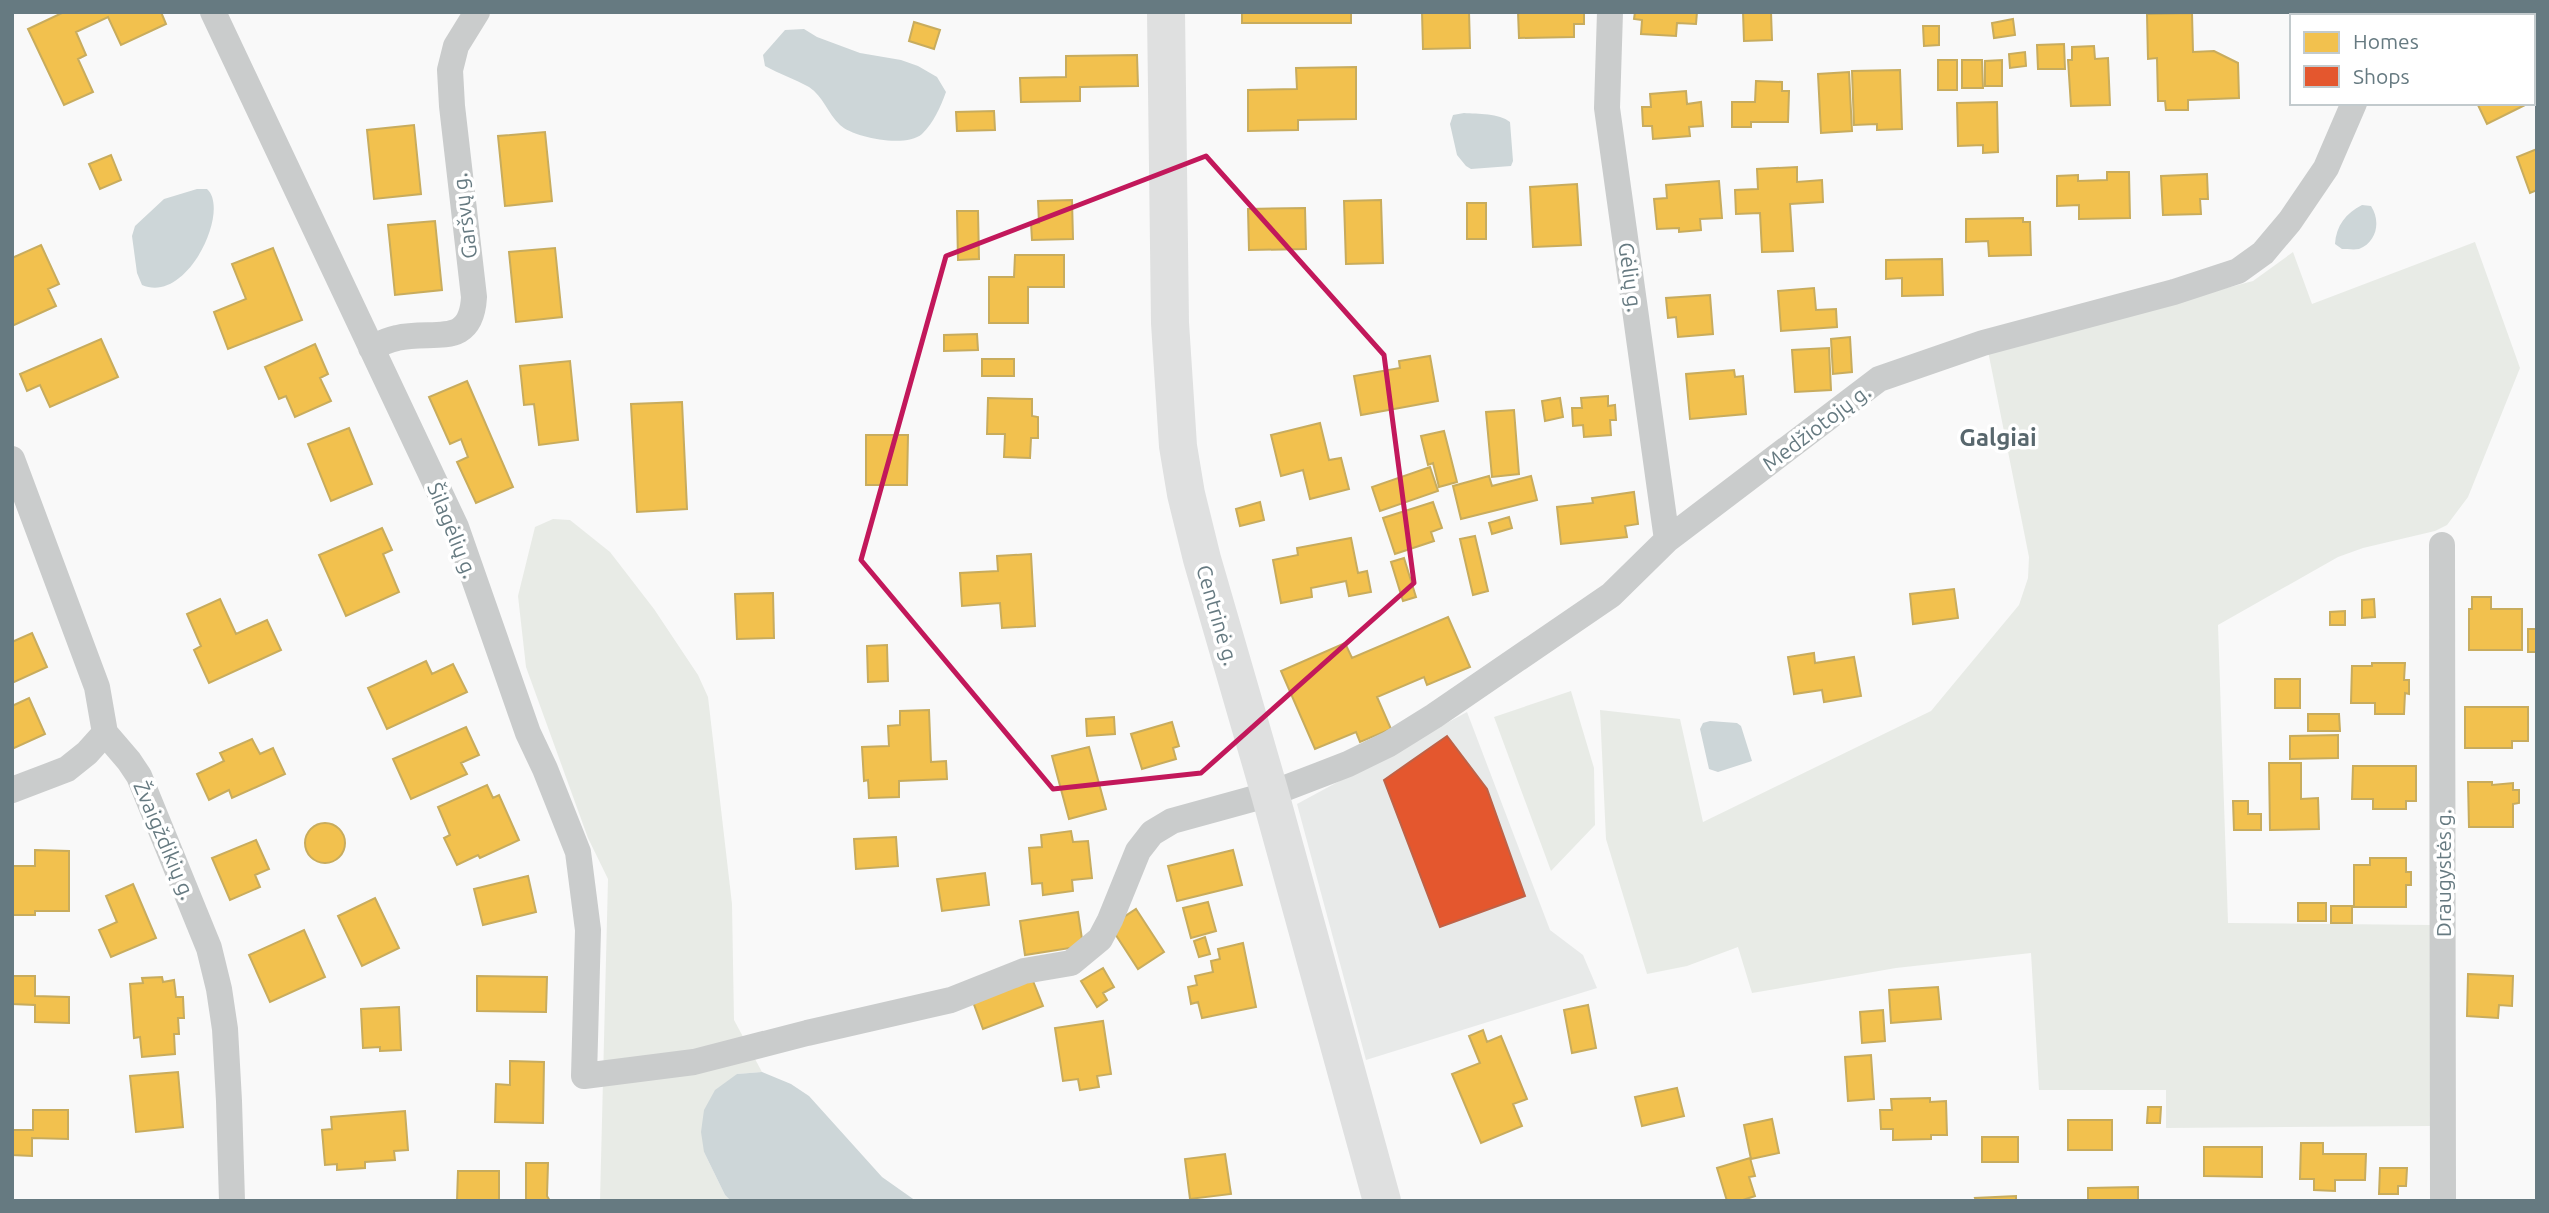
<svg xmlns="http://www.w3.org/2000/svg" width="2549" height="1213" font-family="Ubuntu,sans-serif">
	<style>
		.built { fill: #e8eae9 }
		.green { fill: #e8ebe6 }
		.water { fill: #cdd6d8 }
		.homes { fill: #f2c14e; stroke: #c8ac5d; stroke-width: 2 }
		.shops { fill: #e4572e; stroke: #be6247; stroke-width: 2 }
		.lines { fill: none; stroke-linecap: round; stroke-linejoin: round }
		.street { stroke: #cacccc; stroke-width: 26 }
		.secondary { stroke: #dfe0e0; stroke-width: 38 }
		.marked { fill: none; stroke: #c2185b; stroke-width: 5; stroke-linejoin: round }
		.labels { text-anchor: middle; dominant-baseline: central; stroke-width: 7; stroke-linejoin: round; paint-order: stroke }
		.street-label { font-size: 21px; fill: #667a81; stroke: #fff }
		.quarter-label { font-size: 24px; font-weight: bold; fill: #58676d; stroke: #fff }
	</style>
	<rect width="100%" height="100%" fill="#f9f9f9"/>
	<path class="built" d="M1467,712L1550,930L1583,955L1597,988L1366,1060L1297,804Z"/>
	<path class="green" d="M2475,242L2520,368L2468,497L2447,525L2435,531L2363,548L2338,557L2218,625L2228,923L2431,925V1126L2166,1128V1090H2039L2031,953L1896,968L1752,993L1738,947L1687,966L1647,974L1606,839L1600,710L1680,719L1703,822L1931,711L2019,605L2028,578L2029,557L1988,351L2253,281L2293,252L2312,304Z
		M553,519L570,520L610,552L654,609L698,675L708,697L732,904L734,1020L762,1072L737,1074L704,1152L725,1195L731,1201H600L608,879L588,838L526,667L518,596L535,527Z
		M1571,691L1594,768L1595,825L1551,871L1494,717Z"/>
	<path class="water" d="M804,29L817,37L860,53L901,60L918,66L937,77L946,92C940,108 934,122 922,134C906,148 854,138 840,125C828,114 823,96 809,87C795,79 779,74 765,66L763,55L785,30Z
		M1464,113C1478,114 1499,113 1510,122L1513,161L1511,166L1471,169L1466,166L1457,155L1450,124L1453,115Z
		M197,189H207C231,210 187,305 142,285L137,273L132,236L135,226L164,199Z
		M2362,205L2371,206C2381,221 2377,242 2359,249C2354,250 2347,249 2342,249L2335,244C2336,226 2346,213 2362,205Z
		M1710,721L1737,723L1741,726L1752,761L1718,772L1709,769L1700,729L1703,723Z
		M762,1072L791,1084L809,1096L882,1177L916,1201H731L725,1195L704,1152L701,1132L704,1110L715,1090L737,1074Z"/>
	<path class="homes" d="M64,12H161L166,24L121,45L108,17L76,32L86,55L78,59L93,92L64,105L28,29Z
		M1242,12H1351V23H1242Z
		M1422,12H1469L1470,48L1423,49Z
		M1518,12H1584V24H1574V37L1519,38Z
		M1635,12H1697L1696,24L1677,23L1676,36L1641,34L1642,20L1634,19Z
		M1743,12H1771L1772,40L1744,41Z
		M2309,12H2335V16H2309Z
		M2192,13L2193,52L2214,51L2238,63L2239,98L2188,100V110H2166L2165,101H2158L2157,58L2148,59L2147,14Z
		M2013,19L2015,35L1994,38L1992,23Z
		M914,22L940,30L934,49L909,41Z
		M1923,26H1939V45L1924,46Z
		M2064,44L2065,69H2038L2037,45Z
		M2094,46L2095,59L2108,58L2110,105L2071,106L2068,60H2072V47Z
		M2025,52L2026,66L2010,68L2009,54Z
		M1137,55L1138,86L1080,87V101L1021,102L1020,78L1066,77V56Z
		M1938,60H1957V90H1938Z
		M1962,60H1982L1983,88H1962Z
		M2002,60V86H1985V61Z
		M1356,67V119L1298,120V130L1248,131V90L1297,89L1296,68Z
		M1900,70L1902,129L1877,130V124L1854,125L1852,71Z
		M1849,72L1852,131L1821,133L1818,74Z
		M1756,81L1782,82V91H1789L1788,122H1751V127H1732V102H1755Z
		M1686,91L1687,104L1701,102L1703,126L1689,127L1690,136L1653,139L1652,126H1643L1642,107H1651L1650,94Z
		M1997,102L1998,152L1983,153V145L1958,146L1957,103Z
		M2477,103H2529L2487,124Z
		M994,111L995,130L957,131L956,112Z
		M414,125L421,194L374,199L367,130Z
		M545,132L552,201L505,206L498,136Z
		M2537,149V190L2530,193L2517,157Z
		M111,155L121,180L100,189L89,164Z
		M1797,167V182L1822,180L1823,202L1790,204L1793,251L1762,252L1760,213L1736,214L1735,190L1758,189L1757,169Z
		M2107,172H2129L2130,218L2079,219V205L2057,206V176L2078,175V181L2107,180Z
		M2207,174L2208,199H2200L2201,214L2163,215L2161,176Z
		M1719,181L1722,218L1700,219L1701,230L1679,232V228L1657,229L1654,199L1667,198L1666,185Z
		M1577,184L1581,245L1533,247L1530,187Z
		M1072,200L1073,239L1032,240L1031,223H1039L1038,201Z
		M1381,200L1383,263L1346,264L1344,201Z
		M1467,203H1486V239H1467Z
		M1305,208L1306,249L1249,250L1248,209Z
		M957,211H978L979,259L958,260Z
		M2023,218V222H2030L2031,255L1989,256L1988,241L1966,242V219Z
		M435,221L442,290L395,295L388,225Z
		M41,245L59,284L48,289L56,306L12,326V258Z
		M273,248L302,320L228,349L214,312L246,299L232,264Z
		M555,248L562,317L516,322L509,252Z
		M1015,255H1064V287H1028V323H989V277H1014Z
		M1942,259L1943,295L1902,296V278L1886,279V260Z
		M1814,288L1816,310L1836,309L1837,327L1781,331L1778,291Z
		M1710,295L1713,334L1678,337L1676,317L1668,318L1666,298Z
		M977,334L978,350L944,351V335Z
		M1850,337L1852,372L1833,374L1831,339Z
		M101,339L118,377L50,407L40,385L27,391L20,374Z
		M315,344L328,374L320,378L331,401L295,417L286,396L279,399L265,367Z
		M1829,348L1831,390L1795,392L1792,350Z
		M1430,356L1438,401L1361,415L1354,376L1400,368L1399,361Z
		M982,359H1014V376H982Z
		M570,361L578,440L539,445L534,404L524,405L520,366Z
		M1734,370L1735,377L1743,376L1746,414L1690,419L1686,374Z
		M467,381L513,487L476,503L457,462L468,457L461,439L450,444L429,397Z
		M1608,396V406L1615,405L1616,420H1610L1611,435L1584,437L1583,425L1573,426L1572,408H1582L1581,398Z
		M988,398L1032,399V416L1038,417V438H1031L1030,458L1004,457L1005,434H987Z
		M1560,398L1563,417L1545,421L1542,401Z
		M682,402L687,509L637,512L631,404Z
		M1514,410L1519,474L1492,477L1486,412Z
		M1320,423L1329,460L1341,458L1349,489L1310,499L1303,470L1281,476L1271,435Z
		M349,428L372,484L331,501L308,444Z
		M1444,431L1457,482L1439,487L1433,463L1428,465L1421,436Z
		M866,435H908L907,485H866Z
		M1430,467L1438,491L1380,511L1372,487Z
		M1489,476L1492,486L1531,476L1537,500L1461,519L1453,486Z
		M1634,492L1638,524L1625,526L1627,537L1561,544L1557,507L1593,503L1592,498Z
		M1260,502L1264,520L1240,526L1236,509Z
		M1433,502L1442,528L1431,532L1434,541L1395,554L1383,518Z
		M1509,517L1512,528L1492,534L1489,523Z
		M382,528L392,550L383,554L399,592L346,616L319,555Z
		M1475,536L1488,591L1473,595L1460,539Z
		M1351,538L1358,573L1367,571L1371,592L1349,596L1346,581L1311,588L1312,597L1281,603L1273,560L1298,555L1297,548Z
		M1031,554L1035,626L1002,628L1000,603L962,606L960,573L998,571L997,556Z
		M1404,558L1416,597L1403,601L1391,562Z
		M1954,589L1958,618L1913,624L1910,594Z
		M773,593L774,638L737,639L735,594Z
		M2472,597H2491V609H2522V650H2469V609H2472Z
		M220,599L236,634L267,620L281,650L209,683L194,650L201,646L187,614Z
		M2374,599L2375,617L2362,618V600Z
		M2345,611V625H2330V612Z
		M1448,617L1470,667L1427,685L1424,677L1377,697L1391,729L1360,742L1356,732L1315,749L1281,671L1345,643L1352,658Z
		M2528,629H2537V652H2528Z
		M32,633L47,667L12,683V642Z
		M887,645L888,681L868,682L867,646Z
		M1814,653L1815,663L1854,657L1861,696L1824,702L1822,690L1794,694L1788,657Z
		M426,661L432,674L453,664L467,692L387,729L368,688Z
		M2372,663H2405L2404,680H2409V694L2405,693L2404,714H2375V703H2351L2352,666H2372Z
		M2275,679H2300V708H2275Z
		M29,698L45,734L12,749V706Z
		M2465,707H2528V741H2512V748H2465Z
		M929,710L931,762L946,761L947,779L899,781V797L869,798L868,780L864,781L862,747L889,746L888,726L900,725V711Z
		M2308,714H2339L2340,731H2308Z
		M1114,717L1115,734L1087,736L1086,719Z
		M1172,722L1179,746L1173,748L1176,759L1142,769L1131,734Z
		M466,727L479,755L461,763L467,774L411,799L393,759Z
		M2338,735V758L2290,759V736Z
		M252,739L260,754L273,748L285,774L232,798L229,790L209,800L197,774L224,761L220,753Z
		M1089,747L1106,809L1069,819L1052,756Z
		M2269,763H2301V799L2318,798L2319,829L2270,830Z
		M2353,766H2416V801H2406V809H2373V799H2352Z
		M2468,782H2492V785L2513,783V790H2519V803L2513,804V827H2469Z
		M487,785L493,798L499,795L519,840L480,858L478,855L457,865L444,838L450,835L438,807Z
		M2233,801H2248V814H2261V830H2234Z
		M305 843a20 20 0 1 1 40 0a20 20 0 1 1-40 0Z
		M1071,831L1073,842L1088,841L1092,878L1072,880L1073,891L1043,895L1042,883L1032,884L1029,848L1042,847L1041,835Z
		M896,837L898,866L856,869L854,839Z
		M256,840L269,869L255,875L260,887L230,900L212,858Z
		M35,850L69,851V911H35V915H12V866H35Z
		M1233,850L1242,885L1177,901L1168,866Z
		M2370,858H2406V872H2411V885H2406V907H2354V865H2370Z
		M985,873L989,905L942,911L937,879Z
		M528,876L536,912L483,925L474,889Z
		M133,884L156,938L111,957L99,930L117,922L106,896Z
		M375,898L399,948L362,966L338,916Z
		M1208,902L1216,931L1191,938L1183,908Z
		M2298,903H2326V921H2298Z
		M2331,906H2352V923H2331Z
		M1136,909L1164,952L1138,969L1110,926Z
		M1078,912L1083,946L1025,955L1020,921Z
		M304,930L325,977L270,1002L249,955Z
		M1205,937L1210,954L1199,957L1194,941Z
		M1243,943L1256,1007L1202,1018L1198,1002L1191,1004L1188,987L1197,985L1195,976L1213,972L1211,961L1220,959L1218,949Z
		M1103,968L1114,987L1103,993L1107,1000L1097,1007L1081,981Z
		M2468,974L2513,976L2512,1006L2499,1005L2498,1018L2467,1016Z
		M12,976H35V996L69,997V1023L35,1022V1005L12,1004Z
		M477,976L547,977L546,1012L477,1011Z
		M1031,976L1043,1006L983,1029L972,999Z
		M162,977L163,982L174,980L176,997H183L184,1018H178L179,1034H174L175,1054L142,1057L140,1037L134,1038L130,984L143,983L142,978Z
		M1938,987L1941,1019L1891,1023L1889,990Z
		M1588,1005L1596,1048L1572,1053L1564,1010Z
		M399,1007L401,1050L380,1051V1047L363,1048L361,1009Z
		M1883,1010L1885,1041L1862,1043L1860,1012Z
		M1103,1021L1111,1074L1097,1076L1099,1087L1080,1090L1078,1079L1063,1081L1055,1028Z
		M1483,1030L1487,1042L1501,1036L1527,1099L1513,1104L1522,1126L1481,1143L1452,1074L1480,1063L1469,1036Z
		M1871,1055L1874,1099L1848,1101L1845,1057Z
		M510,1061L544,1062L543,1123L495,1122L496,1084L510,1085Z
		M178,1072L183,1127L136,1132L130,1076Z
		M1677,1088L1684,1116L1642,1126L1635,1097Z
		M1930,1098V1102L1946,1101L1947,1135H1931V1139L1893,1140V1129H1881L1880,1110H1892L1891,1099Z
		M2148,1107H2161L2160,1123H2147Z
		M33,1110H68V1139L32,1138V1156L12,1155V1130H33Z
		M405,1111L408,1150L394,1151L395,1160L365,1162V1168L337,1170V1164L325,1165L322,1130L332,1129L331,1117Z
		M1772,1119L1779,1153L1751,1159L1744,1125Z
		M2068,1120H2112V1150H2068Z
		M1982,1137H2018V1162H1982Z
		M2301,1143H2323V1154H2366L2365,1180H2335V1191L2314,1190V1179H2300Z
		M2204,1147H2262V1177L2204,1176Z
		M1225,1154L1231,1194L1190,1199L1185,1159Z
		M1750,1158L1755,1176L1749,1177L1755,1196L1740,1201H1727L1717,1168Z
		M526,1163H548L547,1196L550,1201H526Z
		M2380,1168H2407L2406,1186H2398V1194H2379Z
		M458,1171H499V1201H457Z
		M2138,1187V1200L2151,1201H2088V1188Z
		M2016,1196V1201H1976L1975,1198Z"/>
	<path class="shops" d="M1447,736L1487,789L1525,896L1440,927L1384,780Z"/>
	<g class="lines">
		<path class="street" d="M213,12L456,527L528,733L545,769L578,852L588,930L584,1076L694,1062L807,1033L951,1000L1024,971L1071,963L1100,939L1110,920L1138,851L1152,833L1172,821L1270,794L1348,764L1389,744L1434,716L1611,595L1667,540L1879,379L1983,343L2174,292L2238,271L2263,253L2290,221L2326,168L2354,103
			M1610,12L1607,108L1667,540
			M2391,16L2393,12
			M371,348C379,344 388,340 397,338C433,329 471,350 474,297L452,106L450,70L456,46L477,12
			M12,459L97,687L105,733L129,761L139,776L209,948L219,989L225,1029L229,1101L232,1201
			M2442,545L2443,1201
			M12,790L67,769L87,753L105,733"/>
		<path class="secondary" d="M1166,12L1170,323L1178,446L1186,494L1202,559L1270,794L1382,1201"/>
	</g>
	<path class="marked" d="M1206,156L1384,355L1414,583L1201,773L1053,789L861,560L946,256Z"/>
	<g class="labels">
		<g class="street-label">
			<text transform="translate(464 216) rotate(-97)">Garšvų g.</text>
			<text transform="translate(1631 277) rotate(82)">Gėlių g.</text>
			<text transform="translate(1816 427) rotate(-37)">Medžiotojų g.</text>
			<text transform="translate(453 530) rotate(68)">Šilagėlių g.</text>
			<text transform="translate(1218 615) rotate(74)">Centrinė g.</text>
			<text transform="translate(165 840) rotate(67)">Žvaigždikių g.</text>
			<text transform="translate(2443 873) rotate(-90)">Draugystės g.</text>
		</g>
		<g class="quarter-label">
			<text x="1998" y="437">Galgiai</text>
		</g>
	</g>
	<rect width="2549" height="1213" fill="none" stroke="#667a81" stroke-width="28"/>
	<rect x="2290" y="14" width="245" height="91" fill="#ffffff" stroke="#c2cacd" stroke-width="2"/>
	<rect x="2304" y="32" width="35" height="21" fill="#f2c14e" stroke="#c2cacd" stroke-width="2"/>
	<text x="2353" y="49" font-size="21" fill="#667a81">Homes</text>
	<rect x="2304" y="66" width="35" height="21" fill="#e4572e" stroke="#c2cacd" stroke-width="2"/>
	<text x="2353" y="84" font-size="21" fill="#667a81">Shops</text>
</svg>
